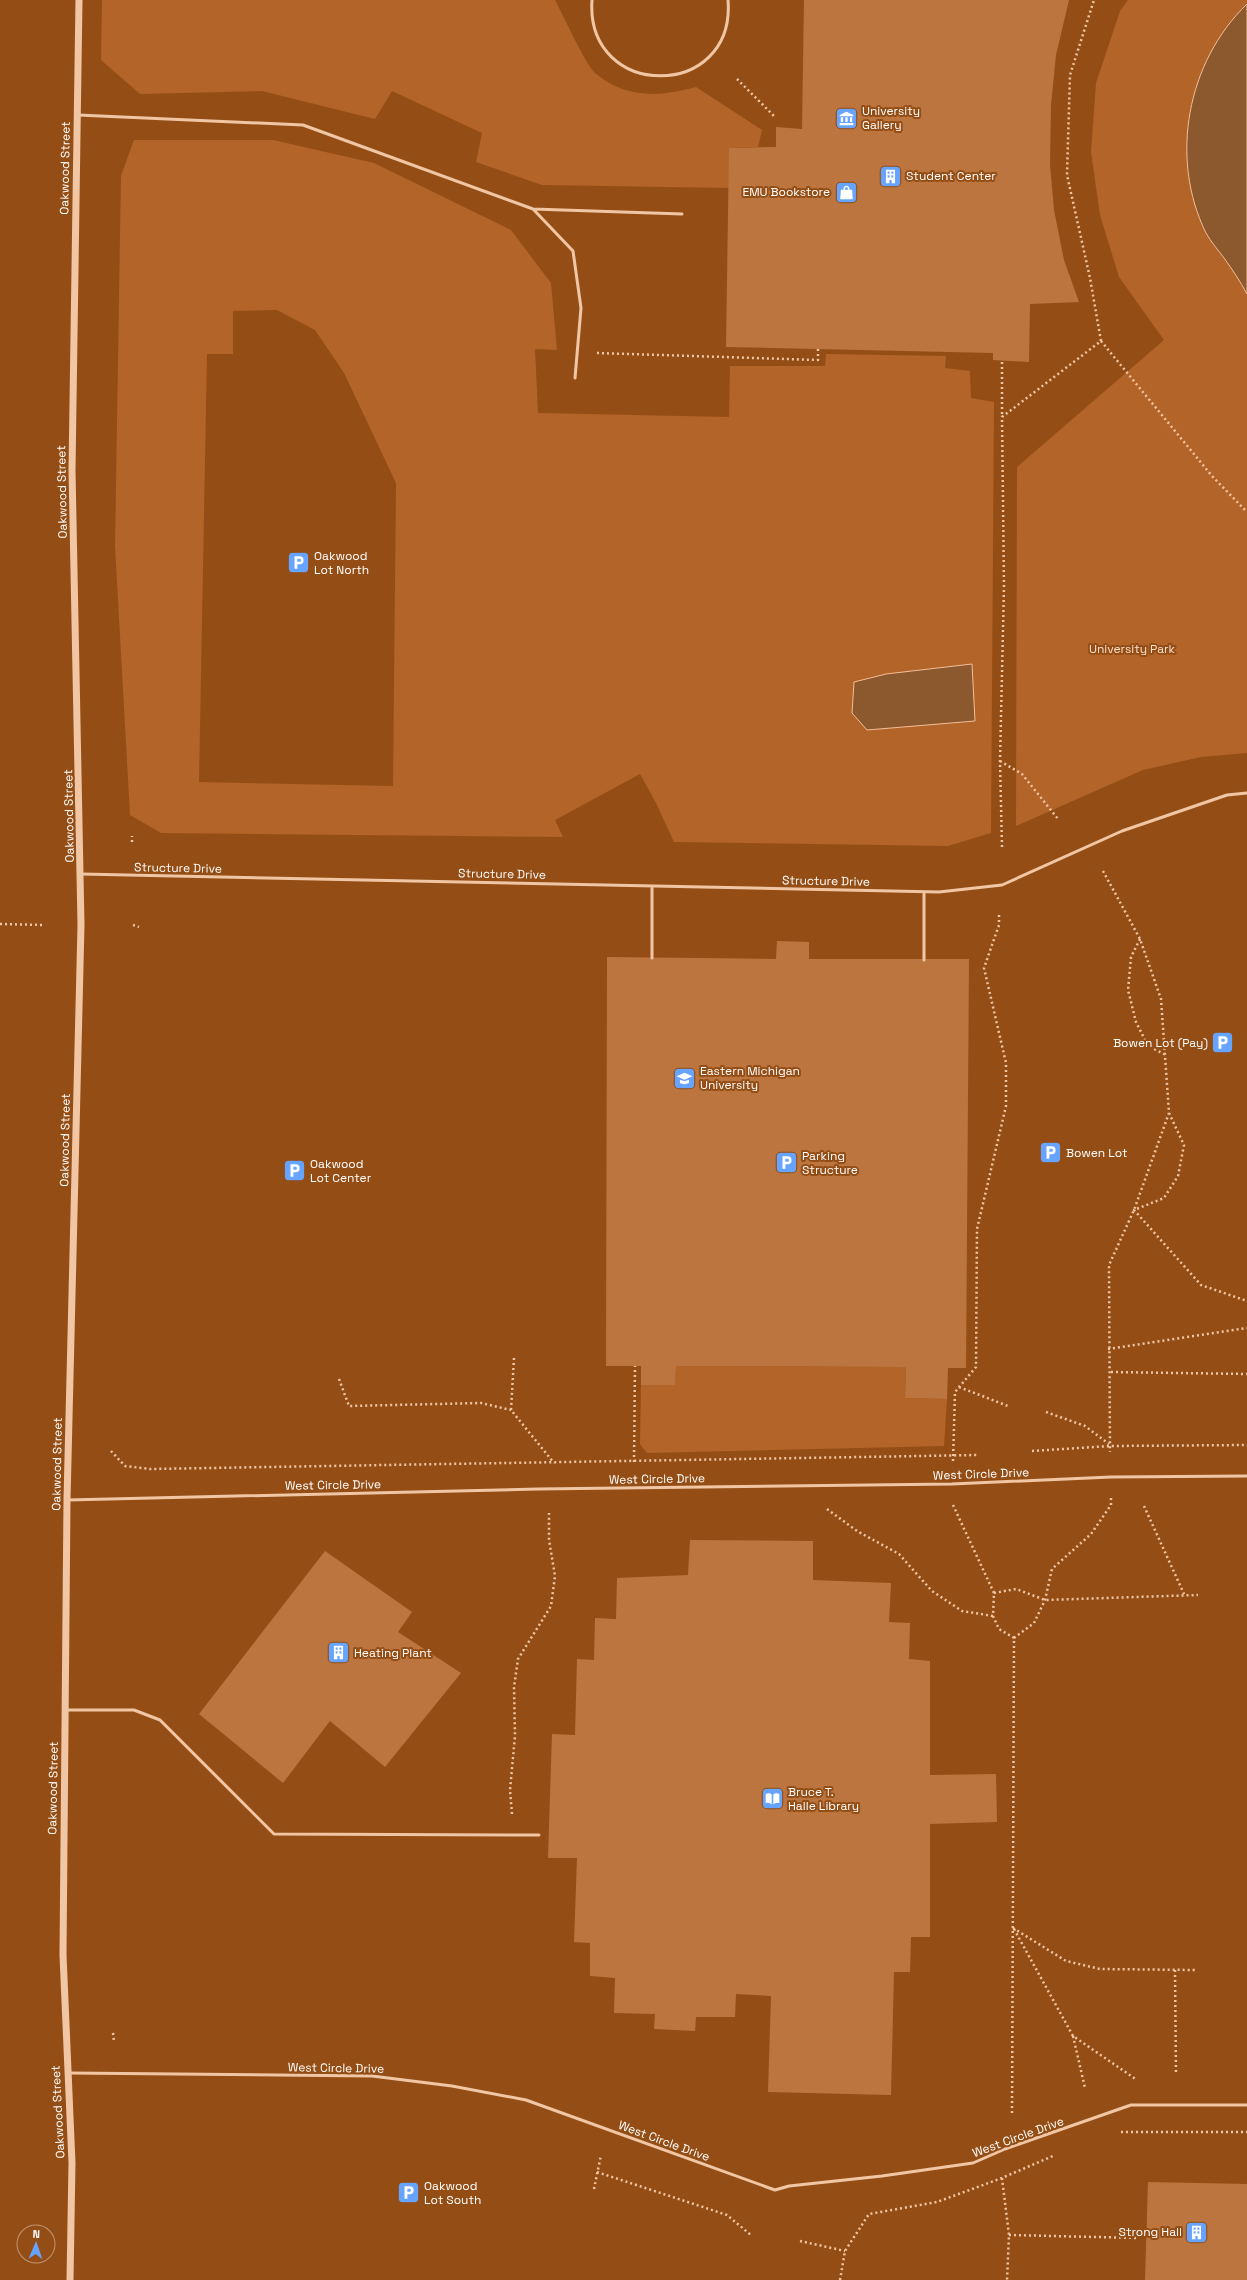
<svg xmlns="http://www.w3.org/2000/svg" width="1247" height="2280" font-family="'Space Grotesk',sans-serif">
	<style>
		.green { fill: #b36428; fill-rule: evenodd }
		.water { fill: #8c592f; stroke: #f4be98 }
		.building { fill: #bc753e }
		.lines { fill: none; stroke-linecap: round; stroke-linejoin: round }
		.path { stroke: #f1c6a5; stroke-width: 2.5; stroke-dasharray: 2 3; stroke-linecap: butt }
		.service { stroke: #f1c6a5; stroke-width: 3 }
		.tertiary { stroke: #f1c6a5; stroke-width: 7 }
		.labels { text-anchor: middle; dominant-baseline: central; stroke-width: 4; stroke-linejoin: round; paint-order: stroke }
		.poi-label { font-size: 12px; fill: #fff; stroke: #944e15; text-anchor: start }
		.street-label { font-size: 12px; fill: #fff; stroke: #944e15 }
		.park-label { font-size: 12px; fill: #fce1cd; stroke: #944e15 }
	</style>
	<rect width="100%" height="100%" fill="#944e15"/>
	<path class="green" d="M102,0H555C562,13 586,65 595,73C626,99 659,97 696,87L762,130L758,147L730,148L729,188L542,185L476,162L482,133L392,91L375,119L262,91L140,94L101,60Z
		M1128,0H1247V753L1201,757L1143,770L1016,826L1017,467L1164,340L1119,277L1100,215L1091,152L1096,83L1120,11Z
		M134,140H273L374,163L511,230L551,283L557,350L535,349L538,413L729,417L730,366H825L826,354L946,356L945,368L970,371L971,398L994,402L991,833L948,846L674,842L656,803L640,774L555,820L563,837L161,833L130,815L115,546L121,176ZM277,310L315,330L344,373L396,483L393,786L199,782L207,354H233V311Z
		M676,1366L906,1367L905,1398L947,1399L944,1446L647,1453L640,1444L641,1385H675Z"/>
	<path class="water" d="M1247,4V294C1240,281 1232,269 1224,258C1218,250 1211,242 1206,233C1169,158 1187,62 1247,4Z
		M972,664L975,721L867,730L852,713L854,682L886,674Z"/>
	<path class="building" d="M804,0H1069L1056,55L1051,105L1050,165L1054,210L1064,260L1079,302L1030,304L1029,362L993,360V353L726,347L729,148L776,147V127L802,129Z
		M777,941L809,942V959H969L966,1368H948L947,1399L905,1398L906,1367L676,1366L675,1385H641V1366H606L607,957L776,959Z
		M690,1540L813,1541V1580L891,1583L889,1622L910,1623L909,1659L930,1661V1775L996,1774L997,1822L930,1824V1937H911L910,1972H894L891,2095L768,2092L771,1996L736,1994L735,2017H696L695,2031L654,2029L655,2014L614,2013L615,1978L590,1976V1943L574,1942L577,1858H548L552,1734L575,1735L577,1659L594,1660L595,1618L616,1619L617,1578L688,1575Z
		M325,1551L412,1612L398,1632L461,1673L385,1767L330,1721L283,1783L199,1714Z
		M1148,2182L1247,2184V2280H1145Z"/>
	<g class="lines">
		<path class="path" d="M737,79L775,117
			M1101,341L1212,476L1247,512
			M597,353L818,360V349
			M1002,362V416
			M1000,761L1022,774L1058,819
			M132,842V836
			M1002,847L1000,761L1004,586L1002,417L1101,341L1090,278L1067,175L1070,75L1094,0
			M1103,871L1140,939L1161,999L1169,1113L1134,1210L1109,1265L1110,1452
			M0,924L44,925
			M133,925L139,927
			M1140,939L1131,957L1128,990L1136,1022L1148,1046L1166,1055
			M1169,1113L1184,1145L1178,1176L1164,1198L1134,1210L1201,1285L1247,1301
			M1108,1349L1247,1328
			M514,1358L511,1410L554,1463
			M1111,1372L1247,1374
			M339,1379L349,1406L481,1403L511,1410
			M959,1387L1008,1406
			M1046,1412L1085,1426L1109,1444
			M111,1451L125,1466L150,1469L978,1455
			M1032,1451L1110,1446L1247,1445
			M953,1461L955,1392L976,1367L977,1229L1006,1106V1063L984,968L999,925V915
			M634,1462L635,1366
			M953,1505L994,1593L993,1616L999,1629L1014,1638L1012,2115
			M1144,1506L1184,1594
			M827,1509L857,1531L899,1554L932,1591L962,1611L993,1616
			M994,1593L1016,1589L1045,1600L1198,1595
			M1014,1638L1034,1623L1045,1600L1052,1569L1091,1534L1111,1505V1498
			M512,1814L510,1790L515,1736L514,1687L518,1659L551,1606L555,1576L549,1540V1513
			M1013,1928L1066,1961L1100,1969L1195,1970
			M1014,1929L1073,2036L1137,2080
			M1175,1970L1176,2075
			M113,2033L114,2042
			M1073,2036L1085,2088
			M1121,2132H1247
			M597,2172L727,2215L752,2236
			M1002,2178L1009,2235L1007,2280
			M594,2189L601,2155
			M1009,2235L1139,2238
			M800,2241L845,2251
			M840,2280L845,2251L869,2214L937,2202L1002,2178L1055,2155"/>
		<path class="service" d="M592,0C585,101 736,101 728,0
			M78,115L303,125L533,209L682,214
			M533,209L573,251L581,308L575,378
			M81,874L939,892L1002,885L1122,831L1227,795L1247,793
			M924,892V960
			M652,958V886
			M67,1500L538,1489L952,1484L1111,1477L1247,1476
			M65,1710H134L160,1720L274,1834L539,1835
			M69,2073L372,2076L452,2086L526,2100L775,2190L789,2186L882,2176L973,2163L1005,2149L1131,2105H1247"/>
		<path class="tertiary" d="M70,2280L72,2163L63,1955L67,1500L81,925L72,470L79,0"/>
	</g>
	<defs>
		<symbol id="museum-square" viewBox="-11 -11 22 22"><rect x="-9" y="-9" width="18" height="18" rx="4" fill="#66a4ff" stroke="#944e15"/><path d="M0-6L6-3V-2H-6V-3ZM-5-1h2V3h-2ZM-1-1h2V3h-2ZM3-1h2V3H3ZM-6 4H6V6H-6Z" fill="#fff"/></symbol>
		<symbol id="building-square" viewBox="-11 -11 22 22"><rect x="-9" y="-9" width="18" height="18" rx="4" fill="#66a4ff" stroke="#944e15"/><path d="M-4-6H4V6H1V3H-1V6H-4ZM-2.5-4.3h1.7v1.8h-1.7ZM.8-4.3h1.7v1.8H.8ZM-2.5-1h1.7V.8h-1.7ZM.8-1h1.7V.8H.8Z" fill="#fff"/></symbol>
		<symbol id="shop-square" viewBox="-11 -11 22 22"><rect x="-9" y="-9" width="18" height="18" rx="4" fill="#66a4ff" stroke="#944e15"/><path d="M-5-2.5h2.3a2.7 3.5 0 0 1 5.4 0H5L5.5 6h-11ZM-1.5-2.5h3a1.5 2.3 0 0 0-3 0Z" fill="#fff"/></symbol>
		<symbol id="parking-square" viewBox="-11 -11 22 22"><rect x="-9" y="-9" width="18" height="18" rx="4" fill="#66a4ff" stroke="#944e15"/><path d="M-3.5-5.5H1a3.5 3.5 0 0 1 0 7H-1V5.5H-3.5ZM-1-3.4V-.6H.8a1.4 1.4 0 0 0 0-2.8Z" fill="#fff"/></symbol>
		<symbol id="university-square" viewBox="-11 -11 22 22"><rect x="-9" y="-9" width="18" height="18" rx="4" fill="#66a4ff" stroke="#944e15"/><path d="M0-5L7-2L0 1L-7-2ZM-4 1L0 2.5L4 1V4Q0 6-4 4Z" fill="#fff"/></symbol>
		<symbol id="library-square" viewBox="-11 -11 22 22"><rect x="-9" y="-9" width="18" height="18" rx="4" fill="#66a4ff" stroke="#944e15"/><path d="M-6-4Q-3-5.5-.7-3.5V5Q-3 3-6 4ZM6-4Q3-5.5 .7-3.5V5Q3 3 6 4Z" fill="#fff"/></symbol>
	</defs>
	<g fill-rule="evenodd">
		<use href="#museum-square" x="834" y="106" width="25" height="25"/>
		<use href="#building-square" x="878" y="164" width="25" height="25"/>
		<use href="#shop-square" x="834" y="180" width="25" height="25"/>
		<use href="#parking-square" x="286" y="550" width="25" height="25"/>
		<use href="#parking-square" x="1210" y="1030" width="25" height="25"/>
		<use href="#university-square" x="672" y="1066" width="25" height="25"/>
		<use href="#parking-square" x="1038" y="1140" width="25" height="25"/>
		<use href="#parking-square" x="774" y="1150" width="25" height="25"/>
		<use href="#parking-square" x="282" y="1158" width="25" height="25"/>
		<use href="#building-square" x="326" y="1640" width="25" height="25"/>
		<use href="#library-square" x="760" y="1786" width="25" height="25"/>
		<use href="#parking-square" x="396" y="2180" width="25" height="25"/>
		<use href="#building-square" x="1184" y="2220" width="25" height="25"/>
	</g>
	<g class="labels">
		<g class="poi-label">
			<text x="862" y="111">University<tspan x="862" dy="14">Gallery</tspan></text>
			<text x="906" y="176">Student Center</text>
			<text x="830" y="192" text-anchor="end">EMU Bookstore</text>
			<text x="314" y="556">Oakwood<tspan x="314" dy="14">Lot North</tspan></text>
			<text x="1208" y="1043" text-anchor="end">Bowen Lot (Pay)</text>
			<text x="700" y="1071">Eastern Michigan<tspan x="700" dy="14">University</tspan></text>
			<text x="1066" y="1153">Bowen Lot</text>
			<text x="802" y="1156">Parking<tspan x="802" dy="14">Structure</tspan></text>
			<text x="310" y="1164">Oakwood<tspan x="310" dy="14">Lot Center</tspan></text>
			<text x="354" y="1653">Heating Plant</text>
			<text x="788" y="1792">Bruce T.<tspan x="788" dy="14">Halle Library</tspan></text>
			<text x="424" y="2186">Oakwood<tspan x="424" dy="14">Lot South</tspan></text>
			<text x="1182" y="2232" text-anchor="end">Strong Hall</text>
		</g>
		<g class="street-label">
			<text transform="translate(65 168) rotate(-89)">Oakwood Street</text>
			<text transform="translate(62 492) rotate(-91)">Oakwood Street</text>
			<text transform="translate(69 816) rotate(-91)">Oakwood Street</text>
			<text transform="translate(178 868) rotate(1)">Structure Drive</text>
			<text transform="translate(502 874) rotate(1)">Structure Drive</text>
			<text transform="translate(826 881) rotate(1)">Structure Drive</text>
			<text transform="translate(65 1140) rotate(-89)">Oakwood Street</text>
			<text transform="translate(57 1464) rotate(-89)">Oakwood Street</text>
			<text transform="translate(981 1474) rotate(-2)">West Circle Drive</text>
			<text transform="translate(657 1479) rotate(-1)">West Circle Drive</text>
			<text transform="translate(333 1485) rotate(-1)">West Circle Drive</text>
			<text transform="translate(53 1788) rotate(-89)">Oakwood Street</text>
			<text transform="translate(336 2068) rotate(1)">West Circle Drive</text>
			<text transform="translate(58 2112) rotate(-93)">Oakwood Street</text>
			<text transform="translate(1018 2137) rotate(-20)">West Circle Drive</text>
			<text transform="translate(664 2141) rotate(20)">West Circle Drive</text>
		</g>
		<g class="park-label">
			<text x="1132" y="649">University Park</text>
		</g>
	</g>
	<g transform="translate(36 2244) rotate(2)"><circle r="19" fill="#944e15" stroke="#bf9573"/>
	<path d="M0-3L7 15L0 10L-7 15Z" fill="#66a4ff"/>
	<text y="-6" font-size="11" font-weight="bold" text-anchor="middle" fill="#ffffff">N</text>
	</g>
</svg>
